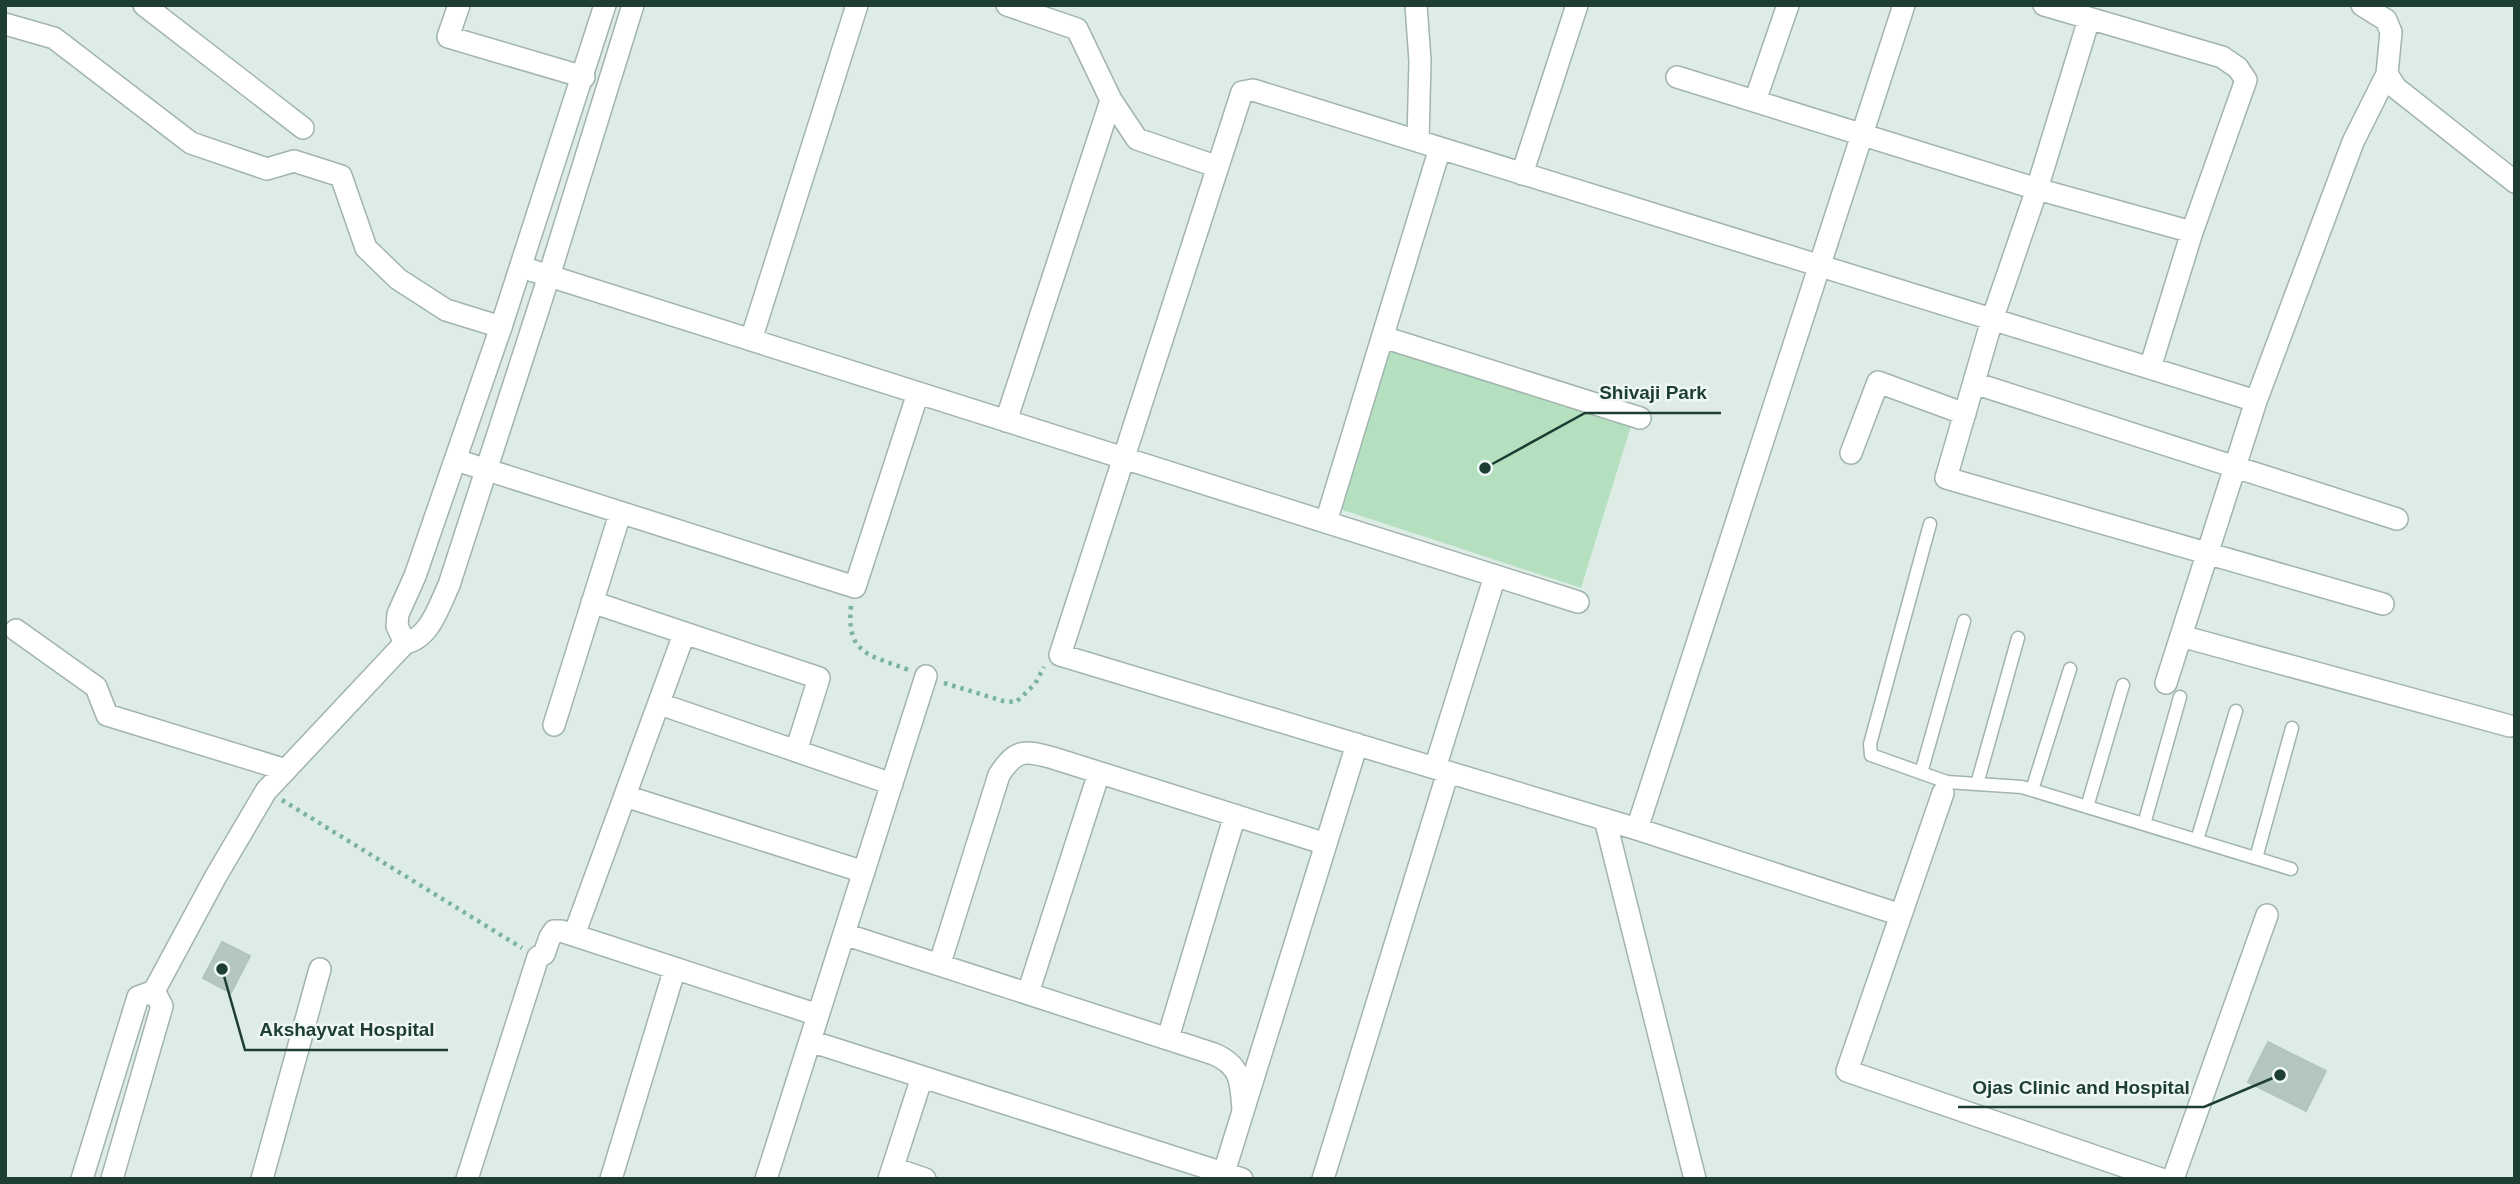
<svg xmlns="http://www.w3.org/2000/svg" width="2520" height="1184" font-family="Arial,sans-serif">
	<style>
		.green { fill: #b5e0c0 }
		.building { fill: #b4c7bf; stroke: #b0c6bd; stroke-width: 2 }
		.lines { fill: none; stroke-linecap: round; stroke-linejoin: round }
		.service-casing { stroke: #a1b4ad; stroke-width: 15 }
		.minor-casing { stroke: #a1b4ad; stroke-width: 24 }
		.tertiary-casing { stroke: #a1b4ad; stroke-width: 24 }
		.path { stroke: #7bb3a1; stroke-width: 4.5; stroke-dasharray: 3.5 5; stroke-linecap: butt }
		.service { stroke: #fff; stroke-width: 12 }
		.minor { stroke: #fff; stroke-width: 21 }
		.tertiary { stroke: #fff; stroke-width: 21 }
		.leader { fill: none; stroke: #1e3e35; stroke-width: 2.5 }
		.callout-dot { fill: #1e3e35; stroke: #eff8f4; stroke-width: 2.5 }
		.callout-label { font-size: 19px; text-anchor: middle; font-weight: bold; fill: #1e3e35; stroke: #eff8f4; stroke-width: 5; stroke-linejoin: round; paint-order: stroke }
	</style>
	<rect width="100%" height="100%" fill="#deece6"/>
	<path class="green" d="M1388,350L1631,426L1581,588L1340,509Z"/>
	<path class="building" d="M222,942L250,956L231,993L203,978Z
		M2268,1042L2326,1071L2306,1111L2248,1082Z"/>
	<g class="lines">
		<defs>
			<path id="service" d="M1930,524L1870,744L1871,755L1947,782L1945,787
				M1921,773L1964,621
				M1947,782L2022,787L2291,869
				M1977,784L2018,638
				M2032,790L2070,669
				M2087,807L2123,685
				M2144,824L2180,697
				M2197,840L2236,711
				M2256,858L2292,728"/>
			<path id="minor" d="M144,5L303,128
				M459,5L448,37L584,77
				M1007,5L1077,29L1111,100L1137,139L1218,167
				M1416,5L1420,61L1418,141
				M2044,5L2222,57L2238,68L2246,80L2192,232L2150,368
				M2362,5L2386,20L2391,32L2387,74L2396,88L2515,182
				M2089,19L2037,189L1992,320L1946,478L2383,604
				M5,24L54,38L191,143L267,169L294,161L341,176L366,248L398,279L446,310L501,327
				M1677,77L2037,189L2192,232
				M1755,101L1788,5
				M1522,174L1577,5
				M521,267L1578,602
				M1383,337L1640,418
				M751,340L857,5
				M1974,383L2397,519
				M1006,421L1111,100
				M1851,453L1878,382L1965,414
				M456,460L855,587L918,393
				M1326,522L1440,148
				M592,602L819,678L796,751
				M16,630L96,687L107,715L286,770
				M2181,636L2510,726
				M2166,683L2256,401L2353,142L2387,74
				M660,704L892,784
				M554,725L620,514
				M1435,768L1495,576
				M1943,793L1847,1071L2161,1179
				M625,796L864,872
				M1605,819L1695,1179
				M1637,829L1904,5
				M1901,915L1637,829L1060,655L1242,92L1253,90L2256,401
				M844,934L1214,1054C1242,1066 1241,1083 1243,1111
				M574,935L684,634
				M940,963L999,775C1016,749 1024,750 1053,758L1326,844
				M154,991L216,876L266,791L405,643
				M1028,993L1099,773
				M1168,1038L1235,815
				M810,1041L1242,1179
				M893,1168L925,1179
				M262,1179L320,969
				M467,1179L538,957L544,954L550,937L554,931H561L818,1015
				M611,1179L675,968
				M766,1179L926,676
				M889,1179L922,1077
				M1222,1179L1357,744
				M1323,1179L1448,772
				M2173,1179L2267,915"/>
			<path id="tertiary" d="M605,5L501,327L415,576L398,614L397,626L405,643C430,638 439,606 449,585L549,276L633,5
				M82,1179L138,997L154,991L162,1006L112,1179"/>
		</defs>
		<use href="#service" class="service-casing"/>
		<use href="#minor" class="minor-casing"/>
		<use href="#tertiary" class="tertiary-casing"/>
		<path class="path" d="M851,606C846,655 870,655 909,670
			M944,683L1003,701L1016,702L1035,684L1044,667
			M282,800L522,948"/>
		<use href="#service" class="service"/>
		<use href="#minor" class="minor"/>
		<use href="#tertiary" class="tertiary"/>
	</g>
	<path class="leader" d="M1485 468L1585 413H1721M222 969L245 1050H448M2280 1075L2204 1107H1958"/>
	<g class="callout-dot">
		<circle cx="1485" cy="468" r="7"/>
		<circle cx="222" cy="969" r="7"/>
		<circle cx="2280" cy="1075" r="7"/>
	</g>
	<g class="callout-label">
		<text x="1653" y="399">Shivaji Park</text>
		<text x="347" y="1036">Akshayvat Hospital</text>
		<text x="2081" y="1094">Ojas Clinic and Hospital</text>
	</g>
	<rect width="2520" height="1184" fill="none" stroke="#1e3e35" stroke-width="14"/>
</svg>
